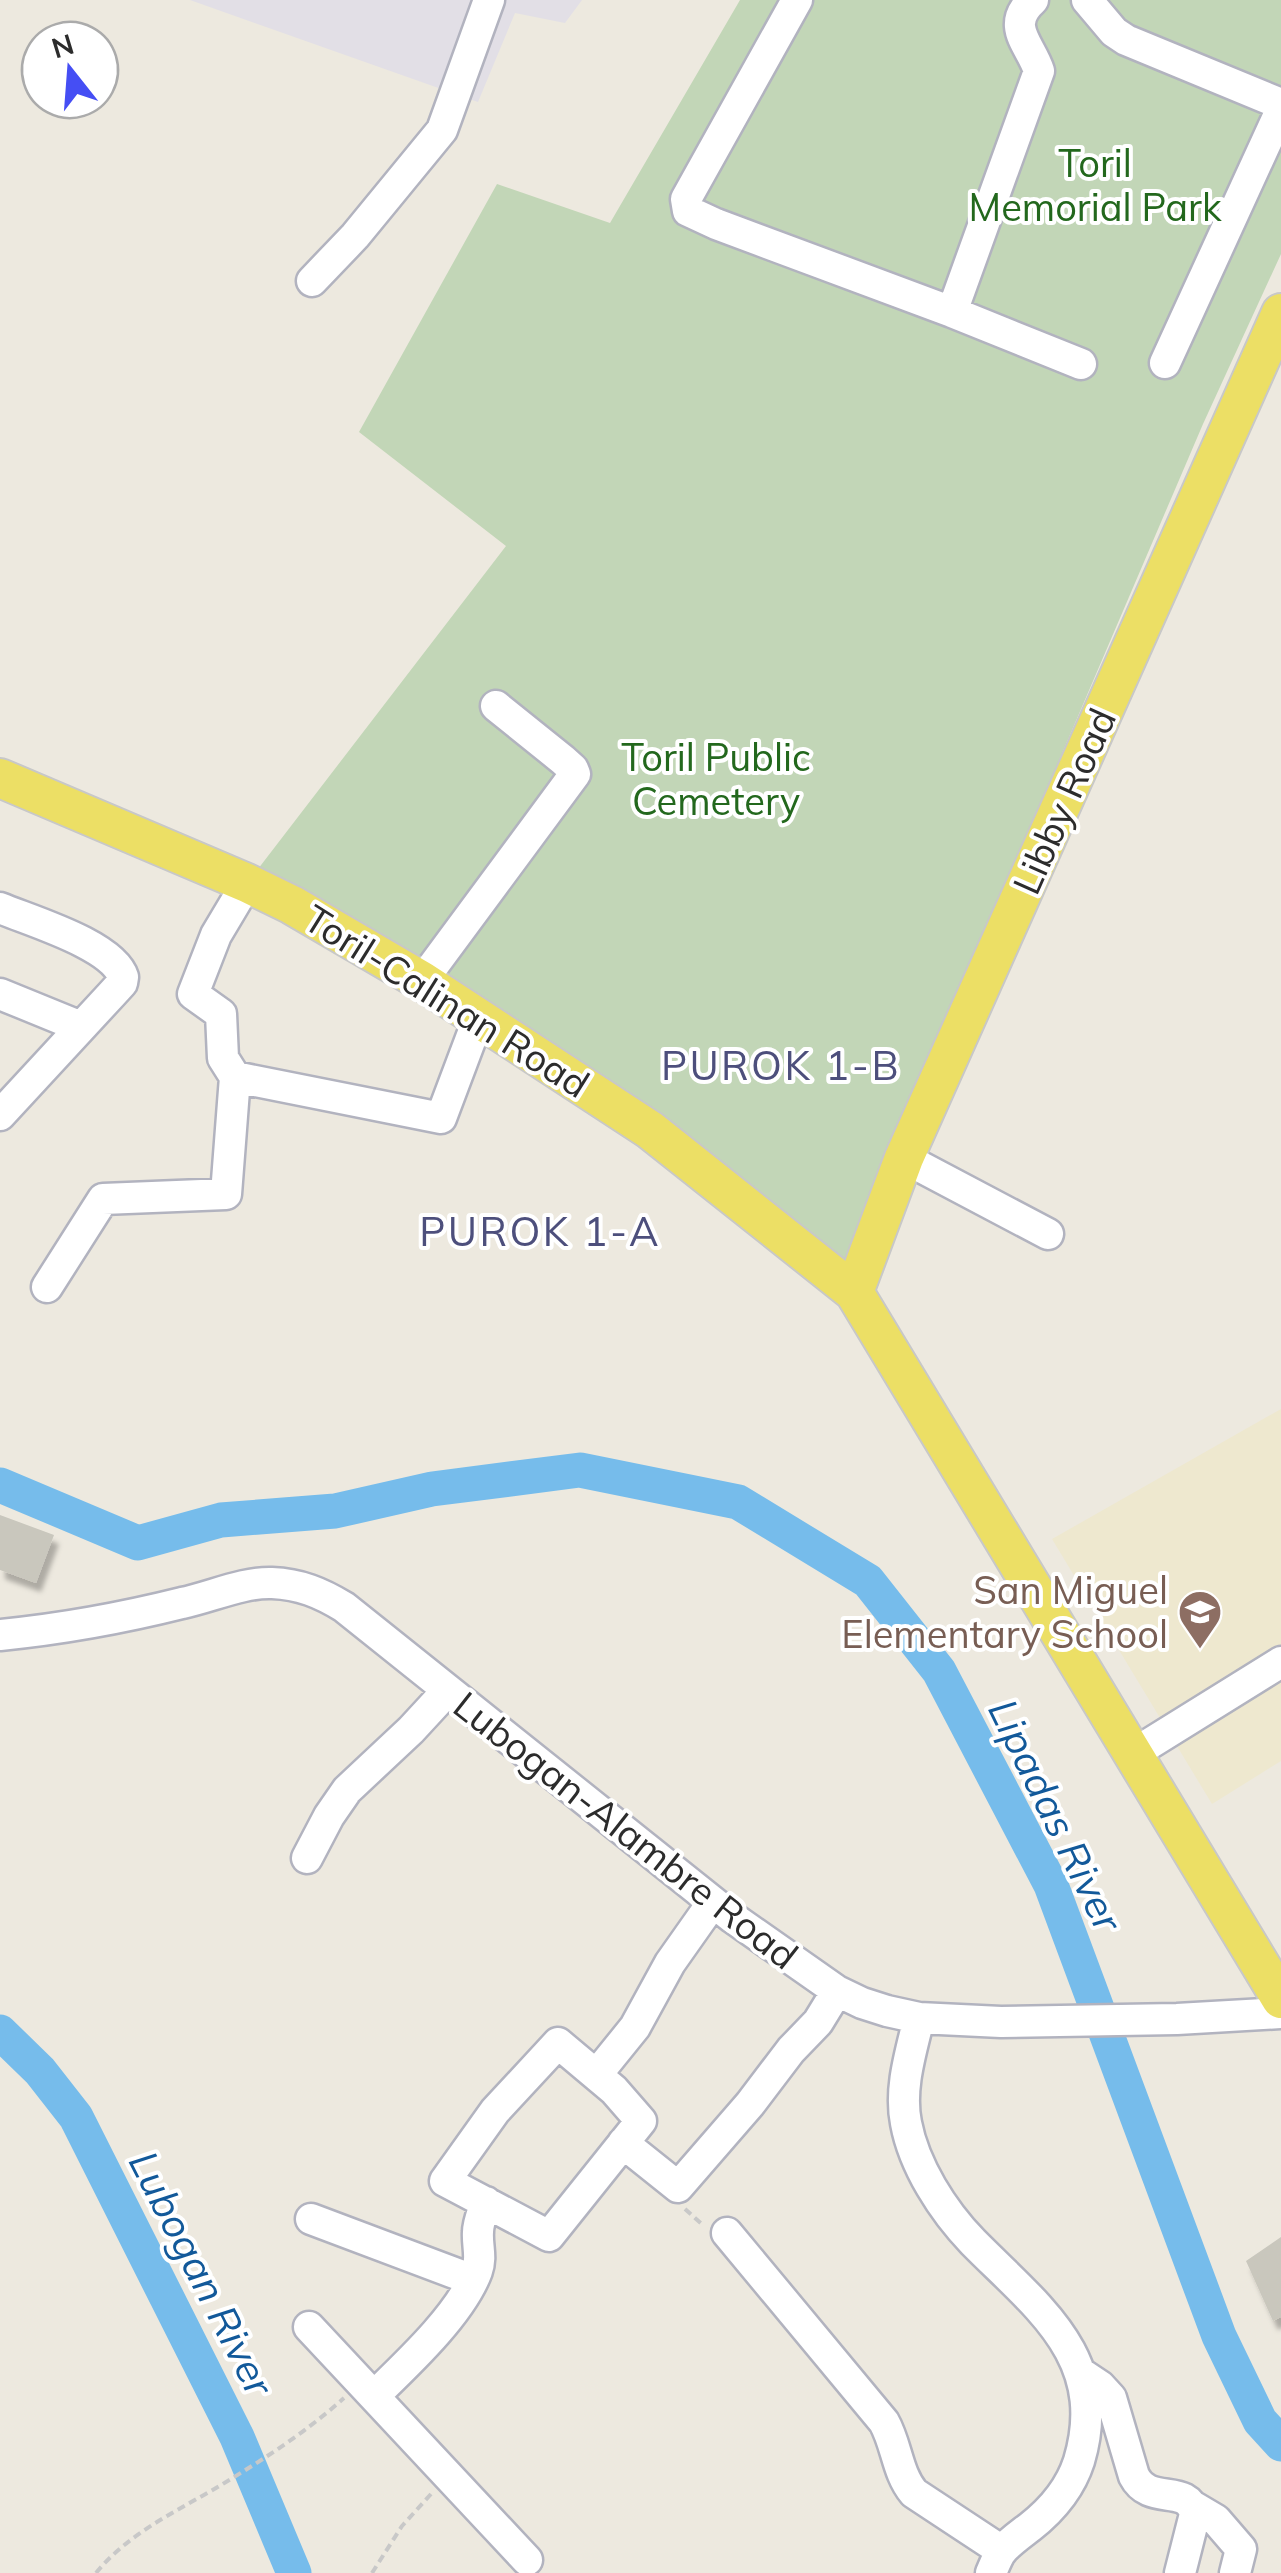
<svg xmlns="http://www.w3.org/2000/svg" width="1281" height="2573" font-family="Mulish,sans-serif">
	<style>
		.industrial { fill: #e2dfe6 }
		.education { fill: #eee8cf }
		.cemetery { fill: #c2d6b7 }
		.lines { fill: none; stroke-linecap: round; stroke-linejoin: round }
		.river { stroke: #76bceb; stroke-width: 35 }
		.building { fill: #c9c7bd; filter: url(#shadow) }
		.minor-casing { stroke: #b2b3bf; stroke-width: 35 }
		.major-casing { stroke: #c8c8c8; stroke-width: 42 }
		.path { stroke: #c8c8c8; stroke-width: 4; stroke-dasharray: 8 5; stroke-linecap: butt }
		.minor { stroke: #fff; stroke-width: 30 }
		.major { stroke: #ecdf65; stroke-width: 38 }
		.labels { text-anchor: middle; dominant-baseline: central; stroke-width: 8; stroke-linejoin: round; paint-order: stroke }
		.park-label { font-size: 38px; fill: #23681d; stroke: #fff }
		.street-label { font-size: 38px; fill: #2c2c2c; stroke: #fff }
		.education-label { font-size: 38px; fill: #785e54; stroke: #fff; text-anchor: end }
		.neighbourhood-label { font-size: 40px; letter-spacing: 2.5px; fill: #4d4f7c; stroke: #fff }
		.water-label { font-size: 40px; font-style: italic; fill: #12599a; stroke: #fff }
	</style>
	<defs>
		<filter id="shadow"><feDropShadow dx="5" dy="9" stdDeviation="2.5" flood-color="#0004"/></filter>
	</defs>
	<rect width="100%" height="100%" fill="#ede9df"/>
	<path class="industrial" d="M190,0H582L565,23L515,13L478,102Z"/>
	<path class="education" d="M1281,1409V1761L1212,1804L1052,1539Z"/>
	<path class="cemetery" d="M740,0H1281V254L1203,424L942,1034L845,1275L258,869L506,546L359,432L497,184L610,223Z"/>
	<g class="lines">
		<path class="river" d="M0,1485L138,1543L221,1520L335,1511L432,1489L580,1470L738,1502L868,1581L939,1671L1051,1885L1219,2336L1260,2421L1281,2444
			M0,2032L40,2071L76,2117L237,2437L294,2573"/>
	</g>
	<path class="building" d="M0,1515L54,1535L36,1583L0,1570Z
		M1281,2237V2317L1273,2321L1246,2261Z"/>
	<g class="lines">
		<defs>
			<path id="minor" d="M797,0L686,199L688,211L716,224L952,312L1081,364
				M1087,0L1114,32L1126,40L1281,104
				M312,281L355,236L442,130L489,0
				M952,312L1039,71C1031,45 1004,26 1033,0
				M1165,363L1281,110
				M0,908C31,921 113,945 123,977L122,983L111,995L0,1115
				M422,981L575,774L573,769L563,760L496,706
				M0,994L81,1027
				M235,1077L441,1118L479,1017
				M904,1158L1048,1234
				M47,1287L103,1199L226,1194L235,1077L223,1058L221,1014L193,994L216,935L247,883
				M0,1635C61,1629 122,1618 182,1603C211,1597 243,1582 272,1583C300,1584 321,1593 344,1607L733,1918L837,1991L862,2003L887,2011L919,2018L1001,2022L1177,2019L1281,2013
				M1133,1754L1281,1662
				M307,1858L329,1816L347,1790L411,1730L447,1691
				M919,2018C911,2052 899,2088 906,2123C914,2166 943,2211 973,2242C1037,2307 1110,2357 1079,2461C1070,2489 1053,2509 1030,2527C1021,2534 1008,2543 1001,2552C997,2558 994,2566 991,2573
				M558,2043L614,2090L641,2121L549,2236L445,2181L495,2111Z
				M597,2074L635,2027L670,1963L713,1902
				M623,2143L678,2187L750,2104L791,2050L818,2022L837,1991
				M311,2219L473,2280
				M727,2233L884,2422C897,2445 897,2473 914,2493L1002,2551
				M309,2327L527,2560
				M1082,2374L1100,2386L1111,2398L1134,2476C1150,2507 1187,2482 1195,2514L1180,2573
				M374,2396C407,2364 461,2314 477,2271C482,2257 477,2246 478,2232C478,2222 483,2212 486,2202
				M1194,2507L1216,2520L1241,2549L1235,2573"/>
			<path id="major" d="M0,778L247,883L292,905L422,981L650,1130L854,1292L1281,1999
				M854,1292L904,1158L1281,313"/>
		</defs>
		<use href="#minor" class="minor-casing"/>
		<use href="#major" class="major-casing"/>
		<path class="path" d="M685,2209L704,2226
			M96,2573C128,2534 173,2513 216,2488C261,2461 305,2433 344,2398
			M372,2573L402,2526L431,2494"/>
		<use href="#minor" class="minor"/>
		<use href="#major" class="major"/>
	</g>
	<defs>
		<symbol id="school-pin" viewBox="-11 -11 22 30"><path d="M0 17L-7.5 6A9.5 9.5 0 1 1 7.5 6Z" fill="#8d6e63" stroke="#fff"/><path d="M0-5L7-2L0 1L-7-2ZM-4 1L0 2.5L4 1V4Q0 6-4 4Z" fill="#fff"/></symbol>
	</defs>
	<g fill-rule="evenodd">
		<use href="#school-pin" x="1175" y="1587" width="50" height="68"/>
	</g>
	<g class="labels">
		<g class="park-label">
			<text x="1095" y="163">Toril<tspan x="1095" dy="44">Memorial Park</tspan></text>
			<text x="716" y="757">Toril Public<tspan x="716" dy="44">Cemetery</tspan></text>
		</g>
		<g class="street-label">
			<text transform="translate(1064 801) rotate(-66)">Libby Road</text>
			<text transform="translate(447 1001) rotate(32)">Toril-Calinan Road</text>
			<text transform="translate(626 1830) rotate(38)">Lubogan-Alambre Road</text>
		</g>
		<g class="education-label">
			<text x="1168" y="1590">San Miguel<tspan x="1168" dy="44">Elementary School</tspan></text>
		</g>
		<g class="neighbourhood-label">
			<text x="781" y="1065">PUROK 1-B</text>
			<text x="540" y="1231">PUROK 1-A</text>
		</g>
		<g class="water-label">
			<text transform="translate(1056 1815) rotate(64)">Lipadas River</text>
			<text transform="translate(202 2273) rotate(63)">Lubogan River</text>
		</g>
	</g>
	<g transform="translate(70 70) rotate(343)"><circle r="48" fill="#ffffff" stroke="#ababab" stroke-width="2.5"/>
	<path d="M0-8L18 38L0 25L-18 38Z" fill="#454ef4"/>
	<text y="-15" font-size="28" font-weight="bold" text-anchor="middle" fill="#2c2c2c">N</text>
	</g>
</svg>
